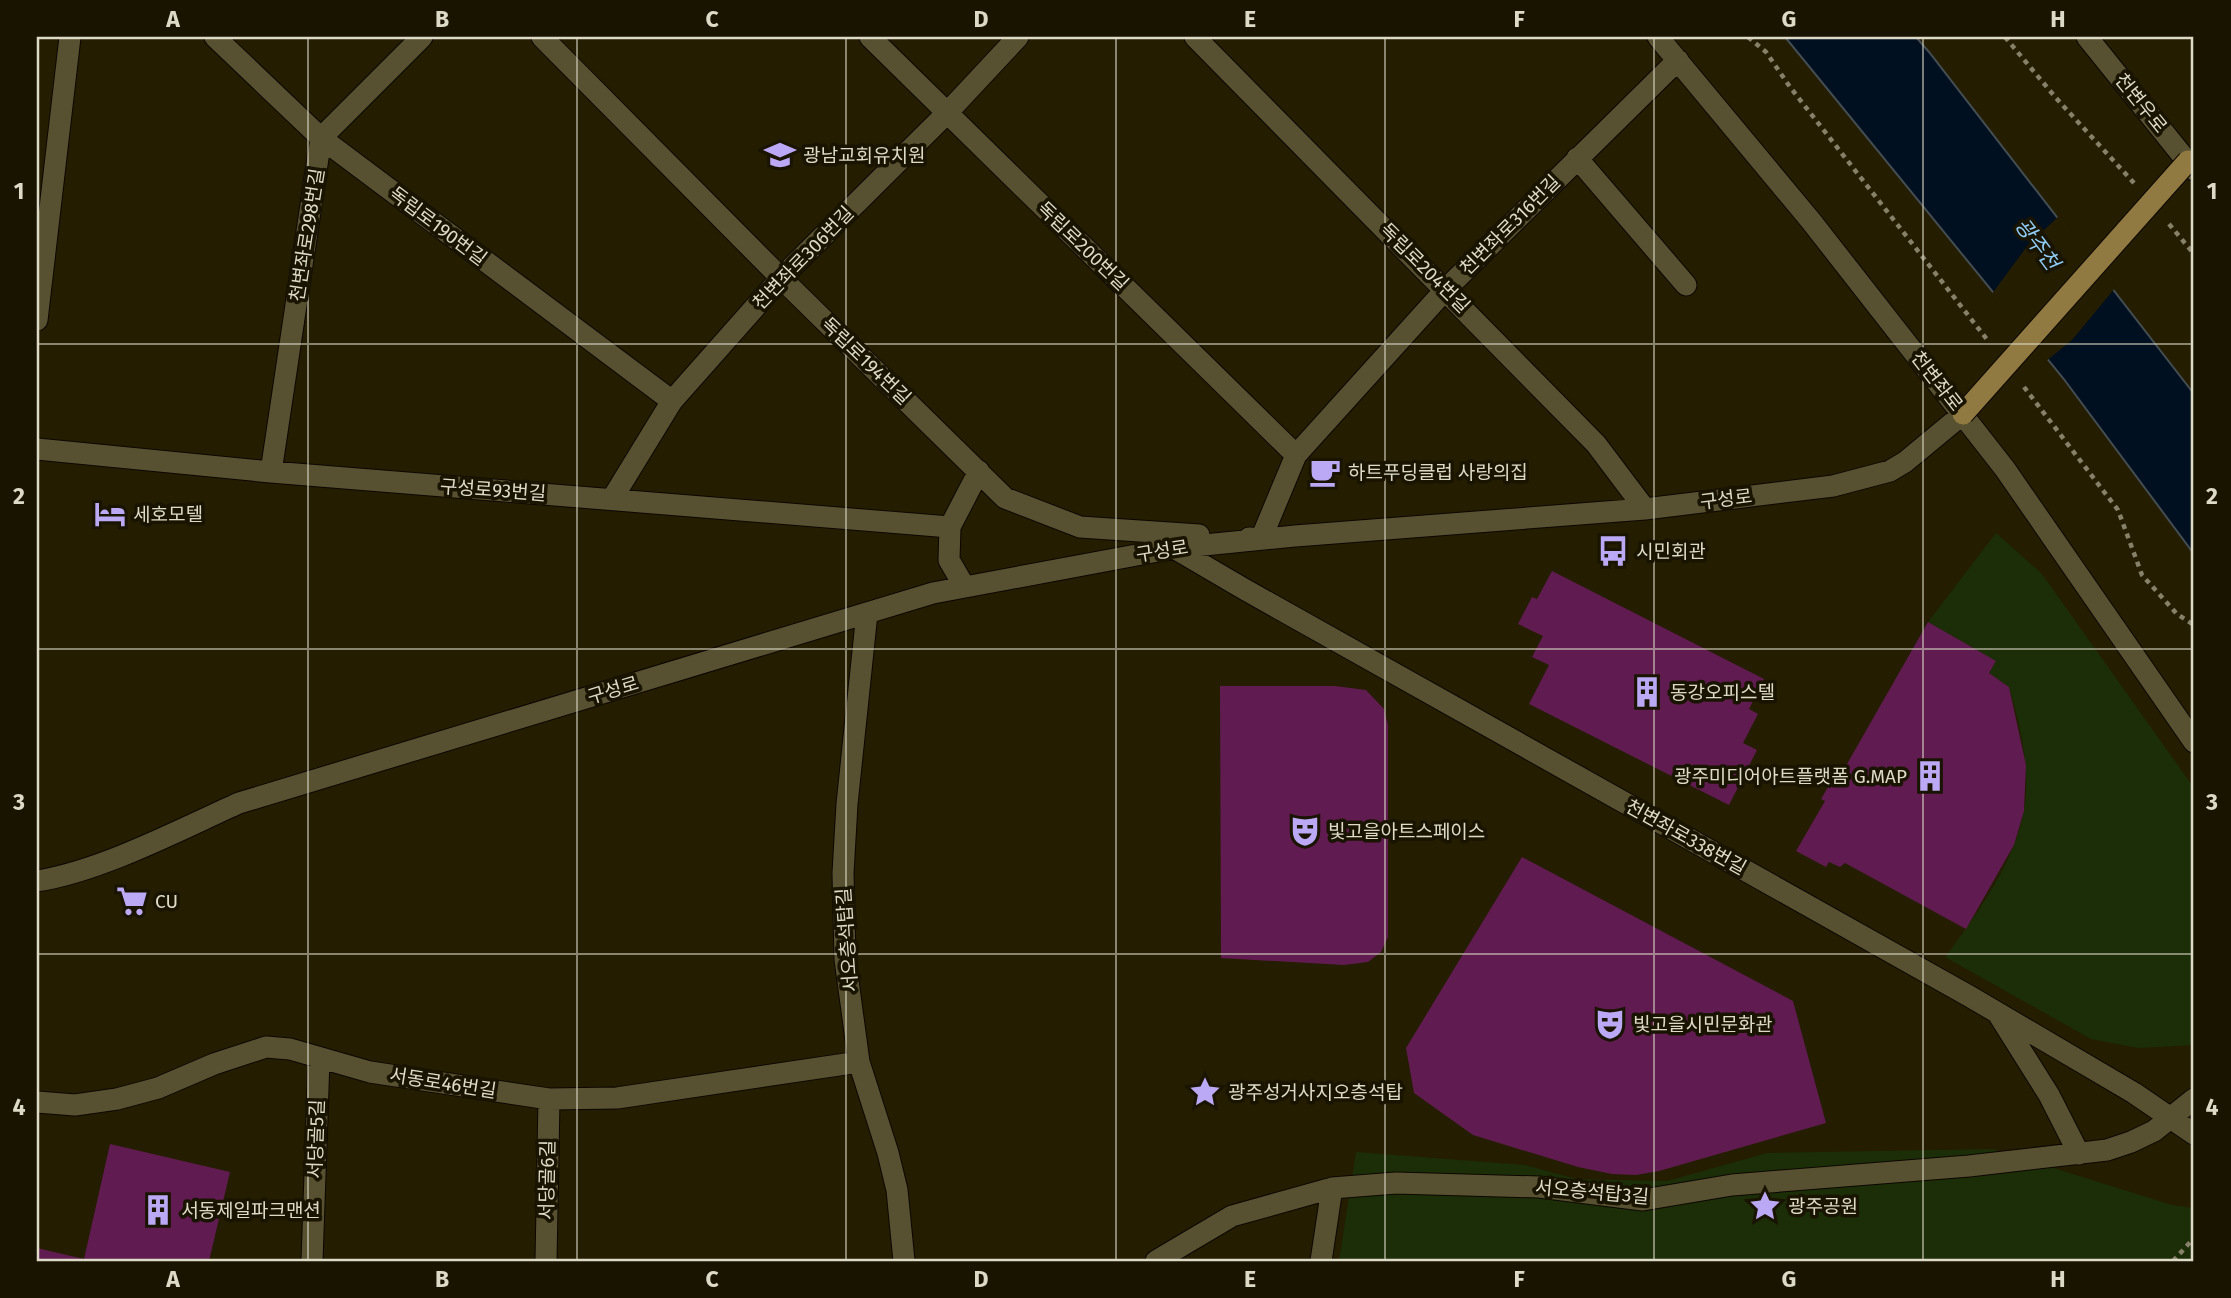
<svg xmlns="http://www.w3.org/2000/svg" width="2231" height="1298" font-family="'Fira Sans','Noto Sans KR',sans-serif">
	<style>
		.green { fill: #1c2e07 }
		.water { fill: #001020; stroke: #434d52; stroke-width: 2 }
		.pier { fill: #241d00 }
		.building { fill: #601c50 }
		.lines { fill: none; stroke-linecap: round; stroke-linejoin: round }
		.minor-casing { stroke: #0d0700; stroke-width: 23 }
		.path { stroke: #87816a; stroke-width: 4.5; stroke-dasharray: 5 5; stroke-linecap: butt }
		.minor { stroke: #585131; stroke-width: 21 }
		.major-bridge-casing { stroke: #0d0700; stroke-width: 23; stroke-linecap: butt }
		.major-bridge { stroke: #907a41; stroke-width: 21 }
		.grid { fill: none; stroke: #dedac8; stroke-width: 2; stroke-opacity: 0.55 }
		.labels { text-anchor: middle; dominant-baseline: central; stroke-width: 7; stroke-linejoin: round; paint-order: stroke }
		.street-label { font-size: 19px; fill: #dedac8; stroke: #191400 }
		.poi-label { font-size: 19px; fill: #dedac8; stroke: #191400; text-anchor: start }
		.water-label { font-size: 21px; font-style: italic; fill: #8fcdf9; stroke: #191400 }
		.neatline { fill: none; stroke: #dedac8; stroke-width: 2.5 }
		.grid-label { font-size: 23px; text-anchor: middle; font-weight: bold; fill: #dedac8 }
	</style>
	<rect width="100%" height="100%" fill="#241d00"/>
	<path class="green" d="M1996,533L2042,574L2194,788V1045L2138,1048L2091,1039L1945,957C1979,912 2023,851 2026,794C2028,758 2019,721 2009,687L1989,673L1996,661L1928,622Z
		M1993,1149L2172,1205L2194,1208V1261H1339L1356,1152L1525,1165L1576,1179L1667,1181L1767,1153Z"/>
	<path class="water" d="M1785,37H1916L1929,52L2194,394V554L2063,378Z"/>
	<path class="pier" d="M2060,215L2116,287L2072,340L2045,362L1991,295L2028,245Z"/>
	<path class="building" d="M1552,571L1764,679L1749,709L1758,714L1743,743L1757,750L1729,805L1529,704L1549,665L1532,657L1543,636L1518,624L1532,597L1537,599Z
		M1928,622L1996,661L1989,673L2009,687L2026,765L2024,811L2014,845L1966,929L1845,863L1840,867L1829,862L1826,867L1796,851L1825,801L1821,799L1839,768L1843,771Z
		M1220,686H1335L1366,690L1384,709L1388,725V937L1381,952L1368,962L1344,965L1221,958Z
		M1522,857L1793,1001L1826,1123L1659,1171L1636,1175L1612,1174L1578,1167L1473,1135L1414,1093L1406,1048Z
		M110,1144L230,1172L209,1261H37V1248L84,1259Z"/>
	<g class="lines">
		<defs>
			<path id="minor" d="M215,37L321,138L672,401
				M542,37L781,278L1005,498L1080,527L1199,535
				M870,37L1296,455
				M1195,37L1596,444L1645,509
				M1658,37L1811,221L2005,469L2194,742
				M2087,37L2194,170
				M1577,158L1686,285
				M37,320L70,37
				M37,449L271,472L950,527
				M271,472L321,138L422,37
				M612,499L672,401L781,278L947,113L1018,37
				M1249,538L1261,539L1296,455L1446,289L1678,60
				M1174,548L1244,589L1969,996L2134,1093L2194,1134
				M964,586L949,560L950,527L979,471
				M867,613L847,804L843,873L845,959L859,1062L888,1153L897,1190L904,1261
				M37,881C101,871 179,830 239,803L933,593L1174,548L1295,536L1645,509L1833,486L1890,471L1905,462L1963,414
				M2000,1017L2049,1095L2079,1154
				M37,1102L75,1105L117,1099L158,1088L214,1064L266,1047L290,1049L370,1072L549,1099L617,1098L859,1062
				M312,1261L319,1059
				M546,1261L549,1099
				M1156,1261L1232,1216L1332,1188L1396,1183L1539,1187L1643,1200L1732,1185L1969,1166L2107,1150L2131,1142L2154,1131L2194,1099
				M1321,1261L1332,1188"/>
		</defs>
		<use href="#minor" class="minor-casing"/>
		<path class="path" d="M1748,37L1766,52L1790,87L1989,342
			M2005,37L2056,98L2134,183
			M2169,224L2194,254
			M2024,387L2118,510L2142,575L2177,614L2194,625
			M2173,1261L2194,1238"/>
		<use href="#minor" class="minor"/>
		<defs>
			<path id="major-bridge" d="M1963,414L2188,161"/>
		</defs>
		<use href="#major-bridge" class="major-bridge-casing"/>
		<use href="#major-bridge" class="major-bridge"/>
	</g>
	<path class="grid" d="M308,37V1261M577,37V1261M846,37V1261M1116,37V1261M1385,37V1261M1654,37V1261M1923,37V1261M37,344H2194M37,649H2194M37,954H2194"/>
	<defs>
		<symbol id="school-bare" viewBox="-9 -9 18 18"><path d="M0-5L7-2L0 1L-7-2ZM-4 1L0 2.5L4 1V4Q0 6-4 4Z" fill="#bca9f5" stroke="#191400" stroke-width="2.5" paint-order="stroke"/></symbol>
		<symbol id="cafe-bare" viewBox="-9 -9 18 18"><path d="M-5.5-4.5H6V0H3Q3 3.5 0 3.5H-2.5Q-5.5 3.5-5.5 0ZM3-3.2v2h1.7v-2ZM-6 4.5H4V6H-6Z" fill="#bca9f5" stroke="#191400" stroke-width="2.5" paint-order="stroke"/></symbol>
		<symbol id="hotel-bare" viewBox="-9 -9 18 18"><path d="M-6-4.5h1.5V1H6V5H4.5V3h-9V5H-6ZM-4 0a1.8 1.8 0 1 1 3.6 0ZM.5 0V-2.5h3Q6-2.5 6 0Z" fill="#bca9f5" stroke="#191400" stroke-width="2.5" paint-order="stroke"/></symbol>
		<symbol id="bus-bare" viewBox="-9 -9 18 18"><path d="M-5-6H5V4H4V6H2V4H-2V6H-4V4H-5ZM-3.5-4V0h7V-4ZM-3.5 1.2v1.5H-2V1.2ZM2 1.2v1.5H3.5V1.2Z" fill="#bca9f5" stroke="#191400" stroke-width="2.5" paint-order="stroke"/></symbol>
		<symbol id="building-bare" viewBox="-9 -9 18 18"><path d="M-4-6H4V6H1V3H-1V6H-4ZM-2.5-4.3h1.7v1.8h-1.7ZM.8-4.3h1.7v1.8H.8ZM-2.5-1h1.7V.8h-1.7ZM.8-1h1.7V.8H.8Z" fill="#bca9f5" stroke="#191400" stroke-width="2.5" paint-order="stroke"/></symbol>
		<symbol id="theatre-bare" viewBox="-9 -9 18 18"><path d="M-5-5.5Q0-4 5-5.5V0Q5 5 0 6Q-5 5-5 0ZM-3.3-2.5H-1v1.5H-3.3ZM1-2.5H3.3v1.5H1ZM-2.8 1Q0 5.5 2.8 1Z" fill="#bca9f5" stroke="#191400" stroke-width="2.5" paint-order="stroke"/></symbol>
		<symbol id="supermarket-bare" viewBox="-9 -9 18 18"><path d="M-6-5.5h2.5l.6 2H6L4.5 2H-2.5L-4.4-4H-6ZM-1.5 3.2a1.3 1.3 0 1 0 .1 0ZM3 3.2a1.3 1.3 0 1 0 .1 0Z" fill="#bca9f5" stroke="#191400" stroke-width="2.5" paint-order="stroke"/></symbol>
		<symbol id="sight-bare" viewBox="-9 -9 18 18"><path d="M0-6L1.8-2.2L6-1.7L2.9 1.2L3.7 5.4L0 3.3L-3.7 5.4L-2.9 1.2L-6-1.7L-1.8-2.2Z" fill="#bca9f5" stroke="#191400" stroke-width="2.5" paint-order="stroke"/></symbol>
	</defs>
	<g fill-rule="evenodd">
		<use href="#school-bare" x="758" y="133" width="44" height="44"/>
		<use href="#cafe-bare" x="1303" y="450" width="44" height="44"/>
		<use href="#hotel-bare" x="88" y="492" width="44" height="44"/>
		<use href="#bus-bare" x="1591" y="529" width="44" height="44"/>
		<use href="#building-bare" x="1625" y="670" width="44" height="44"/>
		<use href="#building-bare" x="1908" y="754" width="44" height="44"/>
		<use href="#theatre-bare" x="1283" y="809" width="44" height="44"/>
		<use href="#supermarket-bare" x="110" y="879" width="44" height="44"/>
		<use href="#theatre-bare" x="1588" y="1002" width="44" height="44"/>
		<use href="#sight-bare" x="1183" y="1070" width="44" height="44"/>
		<use href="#sight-bare" x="1743" y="1184" width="44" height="44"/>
		<use href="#building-bare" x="136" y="1188" width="44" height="44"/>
	</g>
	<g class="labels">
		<g class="street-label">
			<text transform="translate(2141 103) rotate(51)">천변우로</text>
			<text transform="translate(1510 225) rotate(-45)">천변좌로316번길</text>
			<text transform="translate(438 226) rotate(37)">독립로190번길</text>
			<text transform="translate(307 235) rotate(-81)">천변좌로298번길</text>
			<text transform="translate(1083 246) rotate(44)">독립로200번길</text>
			<text transform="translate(803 258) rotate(-46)">천변좌로306번길</text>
			<text transform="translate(1425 268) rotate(45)">독립로204번길</text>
			<text transform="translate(866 361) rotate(44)">독립로194번길</text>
			<text transform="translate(1937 381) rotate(52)">천변좌로</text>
			<text transform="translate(493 490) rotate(4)">구성로93번길</text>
			<text transform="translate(1726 499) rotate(-7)">구성로</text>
			<text transform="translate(1162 551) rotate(-9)">구성로</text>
			<text transform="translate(613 690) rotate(-17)">구성로</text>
			<text transform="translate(1686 837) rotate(29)">천변좌로338번길</text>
			<text transform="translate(847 940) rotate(-94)">서오층석탑길</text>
			<text transform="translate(443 1083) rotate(9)">서동로46번길</text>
			<text transform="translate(316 1139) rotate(-88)">서당골5길</text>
			<text transform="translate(547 1180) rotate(-89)">서당골6길</text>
			<text transform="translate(1592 1192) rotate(5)">서오층석탑3길</text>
		</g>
		<g class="poi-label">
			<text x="803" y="155">광남교회유치원</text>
			<text x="1348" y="472">하트푸딩클럽 사랑의집</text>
			<text x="133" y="514">세호모텔</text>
			<text x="1636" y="551">시민회관</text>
			<text x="1670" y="692">동강오피스텔</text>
			<text x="1907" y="776" text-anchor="end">광주미디어아트플랫폼 G.MAP</text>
			<text x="1328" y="831">빛고을아트스페이스</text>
			<text x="155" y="901">CU</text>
			<text x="1633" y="1024">빛고을시민문화관</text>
			<text x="1228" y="1092">광주성거사지오층석탑</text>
			<text x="1788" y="1206">광주공원</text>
			<text x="181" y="1210">서동제일파크맨션</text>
		</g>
		<g class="water-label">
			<text transform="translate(2037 244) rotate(53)">광주천</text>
		</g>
	</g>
	<rect width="2231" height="1298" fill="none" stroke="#191400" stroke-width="77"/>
	<rect x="38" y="38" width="2154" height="1222" class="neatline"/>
	<g class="grid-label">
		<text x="173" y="27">A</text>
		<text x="442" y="27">B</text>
		<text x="712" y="27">C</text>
		<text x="981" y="27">D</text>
		<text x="1250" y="27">E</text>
		<text x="1519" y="27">F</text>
		<text x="1789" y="27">G</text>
		<text x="2058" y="27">H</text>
		<text x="19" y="199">1</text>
		<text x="2212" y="199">1</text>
		<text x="19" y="504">2</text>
		<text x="2212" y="504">2</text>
		<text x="19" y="810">3</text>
		<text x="2212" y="810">3</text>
		<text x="19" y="1115">4</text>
		<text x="2212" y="1115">4</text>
		<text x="173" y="1287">A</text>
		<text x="442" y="1287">B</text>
		<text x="712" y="1287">C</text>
		<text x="981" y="1287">D</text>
		<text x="1250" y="1287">E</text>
		<text x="1519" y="1287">F</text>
		<text x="1789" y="1287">G</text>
		<text x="2058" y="1287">H</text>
	</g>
</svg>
